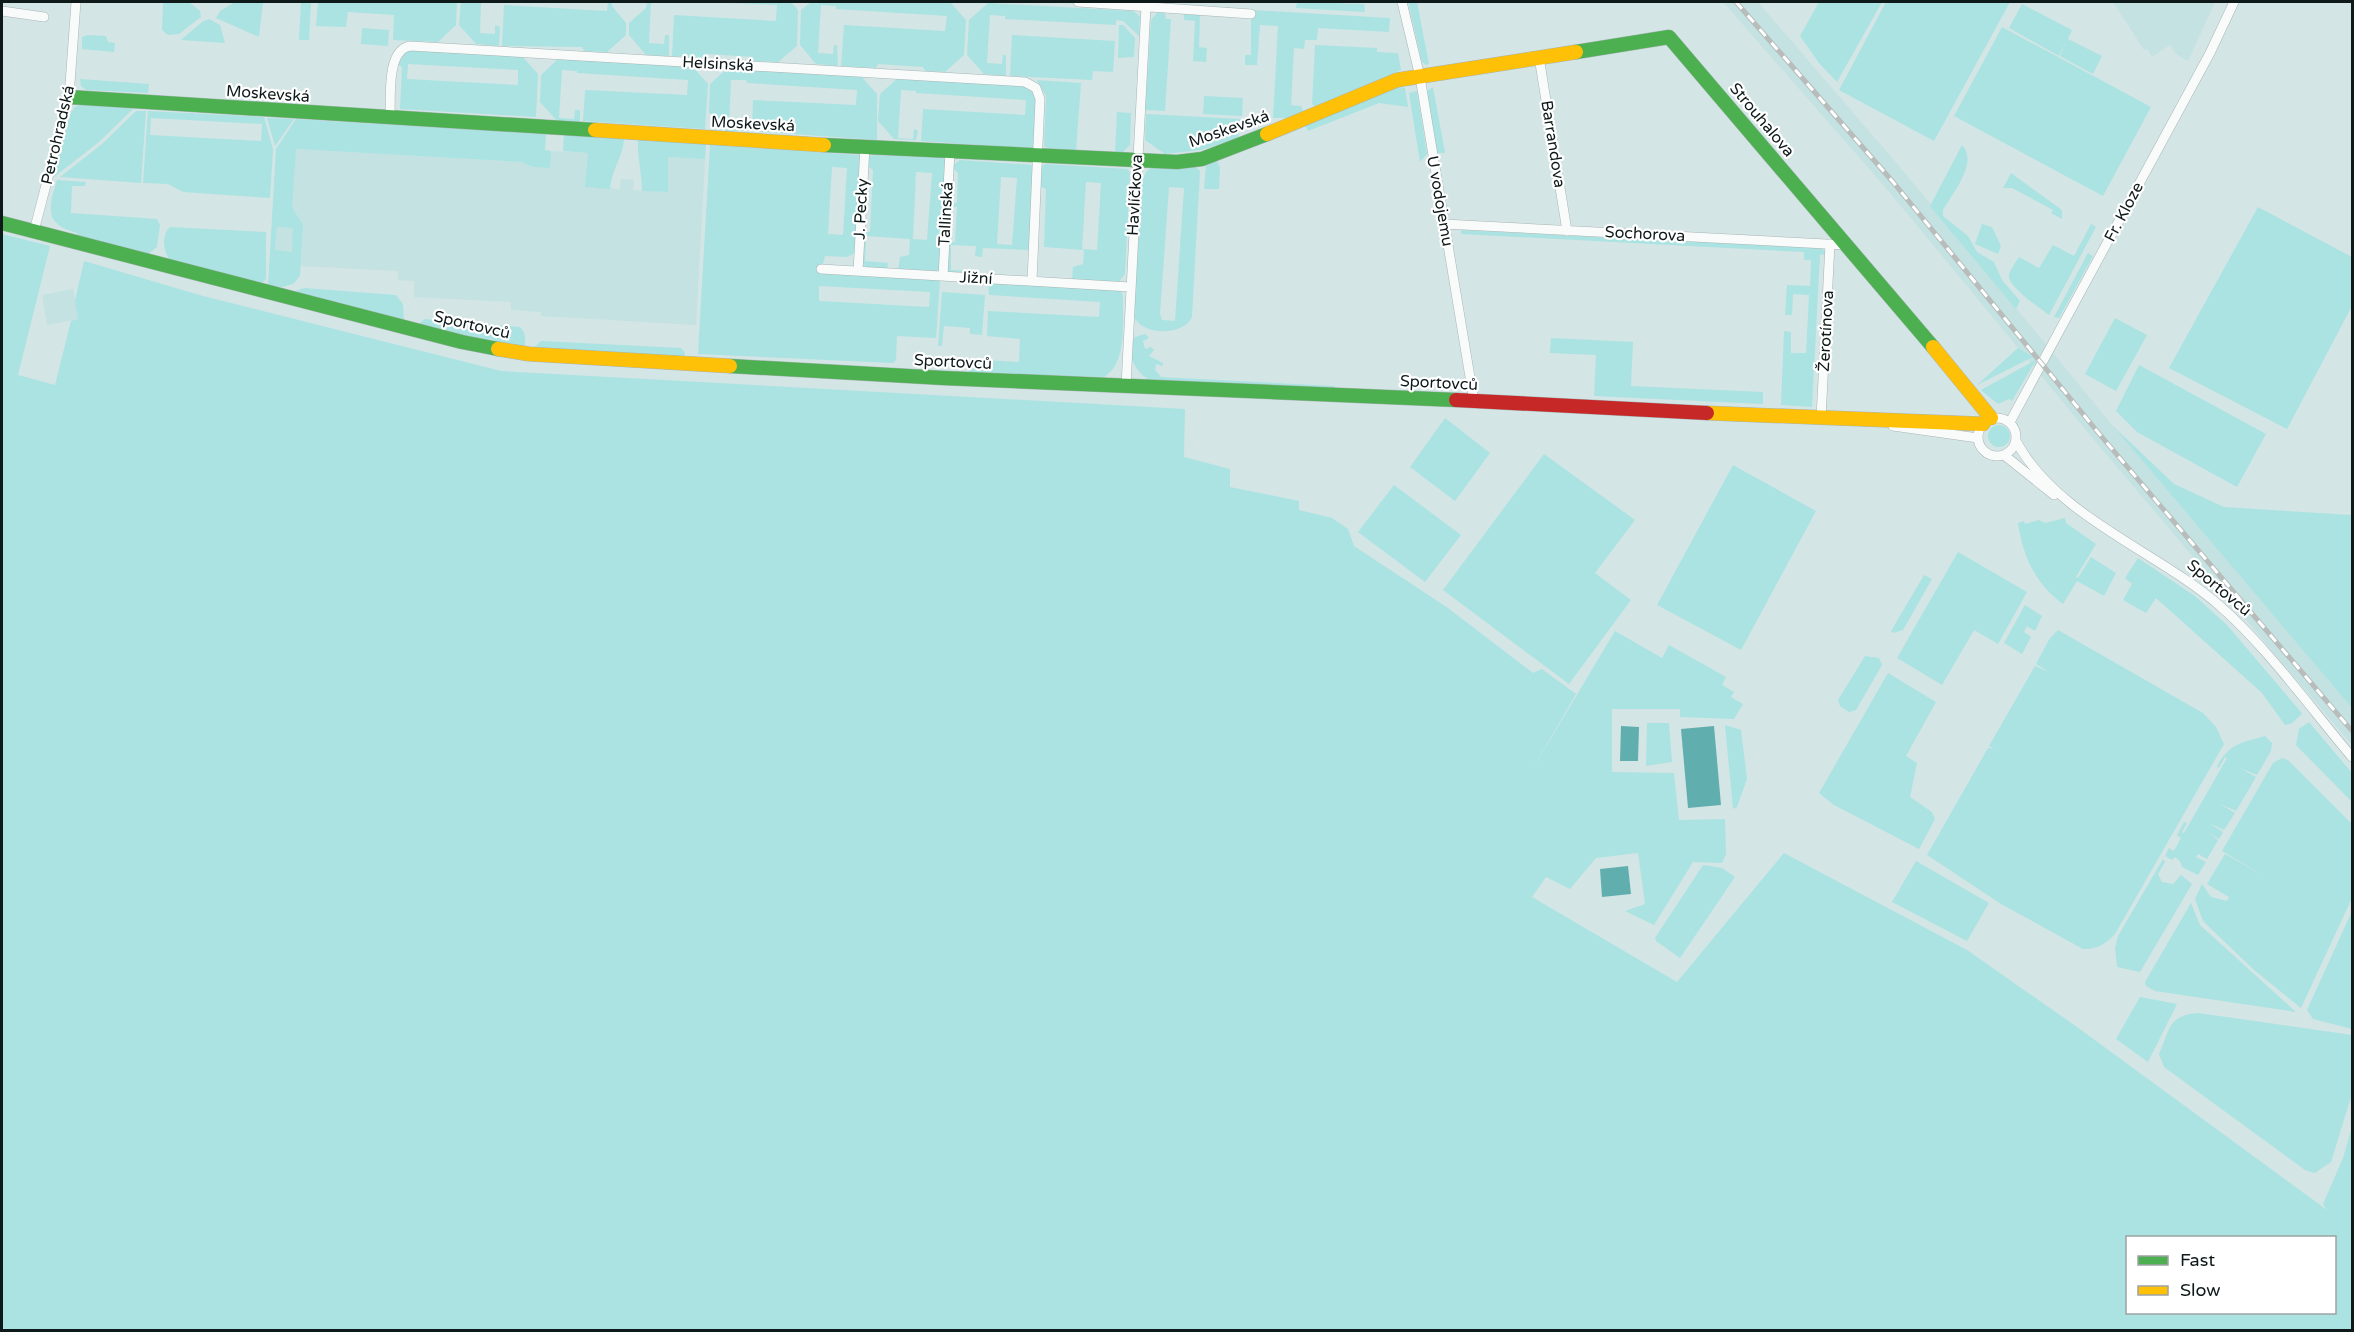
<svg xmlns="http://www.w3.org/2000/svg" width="2354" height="1332" font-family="'Varela Round',sans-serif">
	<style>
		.built { fill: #c3e2e1 }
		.green { fill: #aae3e2; fill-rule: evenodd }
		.water { fill: #60afae }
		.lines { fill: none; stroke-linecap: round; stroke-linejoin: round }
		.street-casing { stroke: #a7b5b4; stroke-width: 10 }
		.fast-casing { stroke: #a7b5b4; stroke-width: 15 }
		.slow-casing { stroke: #a7b5b4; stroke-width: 15 }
		.jam-casing { stroke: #a7b5b4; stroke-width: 15 }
		.street { stroke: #f9fbfb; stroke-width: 9 }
		.fast { stroke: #4caf50; stroke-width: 14 }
		.slow { stroke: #ffc107; stroke-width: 14 }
		.jam { stroke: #c62828; stroke-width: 14 }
		.rail-casing { stroke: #b8bdbc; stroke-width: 5 }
		.rail { stroke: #fff; stroke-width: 3; stroke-dasharray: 9; stroke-linecap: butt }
		.labels { text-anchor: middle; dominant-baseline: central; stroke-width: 4.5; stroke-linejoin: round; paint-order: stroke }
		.street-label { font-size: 16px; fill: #0e1a19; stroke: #fff }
	</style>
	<rect width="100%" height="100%" fill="#d4e5e5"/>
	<path class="built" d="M1723,2H1758L1905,173L2113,426L2352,708V745L2095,441L1886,188Z
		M2113,2H2215L2188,61L2176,54L2170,45L2152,57L2147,49L2144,50Z
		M295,149L522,162L533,167L549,168L551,151L588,153L586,187L620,189L621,179L634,180L633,190L668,192V157L705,159L696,325L541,316V312L511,310V302L414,297V281L398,280V271L301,266L303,225L292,207Z
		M277,227L294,228L292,252L275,251Z
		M73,289L79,319L47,325L42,295Z"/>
	<path class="green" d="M163,2H189L200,11L201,17L179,34L168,35L162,30Z
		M235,2H263L259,37L216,18L220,11Z
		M301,2H311L309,40H299Z
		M318,2H457L456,25L438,42L393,40L394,15L348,12L346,27L316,26Z
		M461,2H481L480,33L495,34V25L500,27L499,46L476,44L459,25Z
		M608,2H612V6L626,23V35L607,52L584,51L582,47L502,46L504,5L607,11Z
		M647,2H651L649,43L664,44L665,35H669V56L646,55L629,35V23L646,8Z
		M709,2H791L798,10L797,46L778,62L754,61L753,57L707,54L706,58L672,56L674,15L776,21L777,5Z
		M811,2H950L966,20L964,55L945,72L925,71L923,67L878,64L876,68L841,66L844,25L945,31L947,16L836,9V6L821,5L818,53L833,54L834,45H837L838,66L816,64L800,45L801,10Z
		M1297,2L1364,4L1365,12L1296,8Z
		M1408,2H1417L1429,64L1426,65L1422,62Z
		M1819,2H1882L1837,82L1819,63L1800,36Z
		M1886,2H2010L1934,141L1839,90Z
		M988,3L1134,11L1140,17L1139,36L1123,21L1116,20V25L1005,19V16L990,15L987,63L1002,64L1003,55H1006V76L984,74L967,55L969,20Z
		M2022,4L2072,30L2068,39L2102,56L2093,74L2060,56L2066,42L2059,56L2009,28Z
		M1251,10L1390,18L1389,32L1318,28L1317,40H1305L1304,49L1294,48L1291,105L1301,106L1303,111L1287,118H1273L1278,26L1260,25L1257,65H1245V55H1251Z
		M1157,13H1165L1166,19H1171L1165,111L1145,110L1151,20Z
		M1184,14L1200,15L1199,47L1207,48L1206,62L1193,61L1195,21L1184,20Z
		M209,19L220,25L225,43L181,40L202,22Z
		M1119,25H1123L1135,38L1134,57L1118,58Z
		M2002,27L2151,107L2103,196L1954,116Z
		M362,28L389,30L388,46L361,44Z
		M88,35L106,36L108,42L115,43L114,52L82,49V37Z
		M1012,35L1115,41L1113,72L1093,71L1092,80L1010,76Z
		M1315,45L1377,48V52L1398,53L1401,70L1315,106L1312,104Z
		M410,49L521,55L538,74L536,117L400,109L402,67L396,64L397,58ZM408,64L518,70V85L407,79Z
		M560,57L691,65L708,84L705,129L583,121L585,90L687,95L688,80L577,73V71L562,70L559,118L574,119L575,110H580V122L557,121L540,102L541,75Z
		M729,67L860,75L877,94V140L752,131L753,100L856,105L857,90L747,83L746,80H731L729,128L744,129V119H747L748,131H726L709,112L710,84Z
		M899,77L1023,85L1036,93L1034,146L1031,149L921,141L923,109L1025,115L1026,100L916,93V91L901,90L898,138L913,139L914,129L918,131L916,140L894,139L878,121L880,94Z
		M80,79L149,84L148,93L86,90L81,86Z
		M1037,80L1081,83L1076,151L1051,150L1044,146L1046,96Z
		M1396,86L1405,88L1408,107L1379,103L1308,131L1304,123Z
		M1433,87L1445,153H1437L1427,91Z
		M1417,91L1427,154L1420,162L1409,93Z
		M1204,96L1243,98L1242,116L1203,114Z
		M82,104L135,107L99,142L54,177L70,114L75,107Z
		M136,111H146L141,183L60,177L102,144Z
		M148,111L264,117L273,149L270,198L183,192L168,184L143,183ZM151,118L262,124L261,141L150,135Z
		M1117,112L1131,113L1130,145L1122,153H1115Z
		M1146,114L1241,119L1238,138L1201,150L1165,154L1145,140Z
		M267,118L294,119L275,146Z
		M296,119L546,134L545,150L551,151L550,168L533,167L522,162L296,149L292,207L303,225L300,276L293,284L282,287L268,286L276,149ZM277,227L293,228L292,252L275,250Z
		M564,135L624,139C623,157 611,171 610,189L585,187L588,153L563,151Z
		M638,140L706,144L705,159L668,157V192L642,191C642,173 637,157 638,140Z
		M710,145L860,155L855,253L847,257L825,256L821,271L936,278L940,280L936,338L897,336L896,360L893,363L698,354ZM832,167L847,168L843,235L828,234ZM819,286L930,292L929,307L819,301Z
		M1962,145C1979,162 1952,194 1943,210V216L1968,236L1977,252L1994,262L2002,280L2020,301L2016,309L1930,206Z
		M874,155L942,158L946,161L939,269L937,271H898L900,257L909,255L910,239L866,236L865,261L888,263L887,271L867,268L863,264V232H870L873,170L866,165L868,157ZM916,172L932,173L927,240L913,239Z
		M1216,159L1220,167L1219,189H1204L1206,166Z
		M960,160L1033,165L1030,250L983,248L982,257L975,256L976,246L951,245V270L974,271L969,275L950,273L947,268V242H955L957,207L949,206V203H957L958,173L951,167ZM1001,177L1017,178L1012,245L997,244Z
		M1045,164L1128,169L1130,174L1125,274L1118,283L1072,281L1073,267L1083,264L1084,250L1044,247L1046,189L1039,186L1041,167ZM1086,182L1101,183L1097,250L1082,249Z
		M1154,167H1196L1200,171L1192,317C1183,337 1140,335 1134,316L1142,179L1148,170ZM1169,187L1184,188L1175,321L1162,320L1160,314Z
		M2011,173L2062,210V219L2051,213L2053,210L2012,188H2003Z
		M57,180L86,182L85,186H72L71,213L157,219L160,225L157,247L148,254L77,237V233C43,224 49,207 57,180Z
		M2258,207L2352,257V306L2287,429L2169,368Z
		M1982,224L1992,227L2001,246L1998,254L1975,244Z
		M2091,224L2096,227L2049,315C2041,309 2007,286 2009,275C2010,269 2016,262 2019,257L2039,268L2053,245L2074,256Z
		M170,227L266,232V279L261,284L171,261C163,253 161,235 170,227Z
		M1461,230L1822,248L1826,254L1820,255L1812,407L1781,405L1784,331L1791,332V353H1806L1809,295L1793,294L1792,315H1785L1787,285L1810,286L1811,260H1804V252L1461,234Z
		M2,234L50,246L18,375L55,385L71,321L78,319L75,301L84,261L203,296L501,371L1185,409L1184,457L1230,469V487L1299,501V510L1332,518L1348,529L1354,546L1448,608L1533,673L1542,669L1576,694L1529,775L1615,631L1662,658L1669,645L1726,677L1722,685L1734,692L1731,697L1743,704L1734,719L1680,717V709H1612V772L1674,773L1679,820L1725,819L1726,854L1722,863L1693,862L1654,925L1625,911L1645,904L1638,853L1596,858L1570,889L1546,877L1532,897L1677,982L1784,853L1967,950L2077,1027L2327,1210L2323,1204L2343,1158L2352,1127V1330H2ZM2128,1238H2334V1312H2128Z
		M2088,253L2093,256L2059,318L2054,317Z
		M988,281L1121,291L1123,296C1122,321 1128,363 1104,377L971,374L968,369L969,359L1019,362L1020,339L987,336L988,311L1099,317L1100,302L989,295Z
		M304,288L396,295L403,304L404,322L292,292Z
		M942,292L985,295L982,335L970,334V328L944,326L942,346H938Z
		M2115,318L2147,335L2116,391L2085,374Z
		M425,319L520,327C526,333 526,339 524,347L490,343L417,325Z
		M1145,334L1149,338L1143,341L1145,349L1151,347L1154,350L1149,356L1163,363V366L1156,364L1155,370L1161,377L1335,386L1333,389L1152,382C1136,373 1124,355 1135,337Z
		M1551,338L1633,342L1631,386L1763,392V404L1594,396L1596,355L1550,353Z
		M541,341L681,348L685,353L684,359L534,348Z
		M2018,348L2033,357L1977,385Z
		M2036,360L2012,401L2009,399L1998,404L1981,390Z
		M2139,365L2266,434L2237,487L2137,432L2116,411Z
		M1445,418L1490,453L1455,501L1410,467Z
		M1988 436a11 11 0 1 1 22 0a11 11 0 1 1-22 0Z
		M2113,426L2174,484L2224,507L2352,515V708Z
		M1544,454L1635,520L1595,573L1631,600L1569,684L1443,590Z
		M1733,465L1816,511L1741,650L1657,605Z
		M1394,485L1461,535L1425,582L1358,532Z
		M2065,518L2066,523L2096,544L2076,577L2078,578L2091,557L2116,573L2104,596L2077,581L2063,604C2035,584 2023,556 2018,523L2024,521L2025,524L2039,520L2045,523Z
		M1958,552L2027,592L1998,644L1974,630L1942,685L1897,658Z
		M2138,558L2195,596L2227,625L2300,711L2302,714L2292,723L2285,725L2262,693L2156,598L2146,613L2123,600L2132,584L2125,578Z
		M1924,575L1932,579L1903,630L1893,633L1891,631Z
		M2025,605L2042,616L2035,631L2027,626L2024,632L2031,637L2022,654L2004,643Z
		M2058,630L2203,713L2216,727L2224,744L2115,934C2106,944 2096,950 2083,949L2001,904L1927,855L1988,748L1994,749L1989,746L2035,666L2049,672L2036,664L2050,638Z
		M1865,656L1879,658L1882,665L1856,710L1849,712L1840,706L1838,700Z
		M1888,673L1936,702L1906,756L1917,763L1910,797L1932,812L1935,819L1919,849L1834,805L1819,793Z
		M2309,722L2352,773V802L2296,745L2299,729Z
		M1647,723H1669L1672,762L1646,766Z
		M1725,725L1741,730L1747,779L1737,807L1733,809Z
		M2265,736L2272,743L2271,751L2257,775L2240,768L2256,777L2236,811L2220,804L2235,813L2224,830L2209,823L2223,832L2219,839L2207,832L2218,840L2207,859L2198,854L2196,857L2206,862L2198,875L2182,867L2180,861L2175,857L2172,860L2165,856L2169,848L2174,851L2181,838L2177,835L2184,822L2187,823L2182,832L2184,833L2227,758L2225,757L2219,768L2217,766C2230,743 2241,743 2265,736Z
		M2282,758L2288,760L2352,824V898L2301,1008L2254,970L2203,921L2195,899L2202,884L2211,897L2227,901L2229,897L2207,884L2225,854L2266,877L2222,851L2273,763Z
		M2163,859L2165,862L2158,874L2162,882L2173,884L2181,875L2192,884L2140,972L2117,967L2115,948L2118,936Z
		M1916,861L1989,903L1967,941L1892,902Z
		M1703,865L1722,868L1735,877L1680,958L1656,941L1655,938Z
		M2191,903L2200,925L2296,1012L2155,991L2146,986L2145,982Z
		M2352,911V1029L2313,1019L2307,1010Z
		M2140,997L2177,1004L2148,1062L2116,1039Z
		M2198,1013L2352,1035V1094L2331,1162L2315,1173L2305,1170L2164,1067L2159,1054C2170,1030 2168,1015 2198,1013Z"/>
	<path class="water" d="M1621,726L1639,727L1638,761H1620Z
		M1714,726L1721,805L1688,808L1681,729Z
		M1628,866L1631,894L1602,897L1600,869Z"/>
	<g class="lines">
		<defs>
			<path id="street" d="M1078,2L1251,14
				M1402,2L1420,77L1474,401
				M2,11L44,17
				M1539,57L1567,231
				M390,118C391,98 386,50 410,46L1025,82L1036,88L1040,99L1032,281
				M1444,224L1845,245
				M34,231L69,97L76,2
				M821,269L1130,287
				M858,271L865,147
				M943,276L950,152
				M1126,385L1146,6
				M1978 437a19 19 0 1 1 38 0a19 19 0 1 1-38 0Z
				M1821,418L1830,244
				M2010,422L2210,53L2234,2
				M1893,426L1978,438
				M2016,441C2057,517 2157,551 2220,606C2267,647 2312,710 2352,757
				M2004,455L2054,495"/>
			<path id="fast" d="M1576,52L1669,37L1933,347
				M69,97L595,130
				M824,145L1177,162L1202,159L1267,134
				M2,223L462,342L498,349
				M730,366L943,378L1456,400"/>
			<path id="slow" d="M595,130L824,145
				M1267,134L1397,80L1576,52
				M1933,347L1991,418
				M498,349L529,354L730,366
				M1707,413L1983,424"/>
			<path id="jam" d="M1456,400L1707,413"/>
		</defs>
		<use href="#street" class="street-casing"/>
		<use href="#fast" class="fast-casing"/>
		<use href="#slow" class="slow-casing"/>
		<use href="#jam" class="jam-casing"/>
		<use href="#street" class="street"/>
		<use href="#fast" class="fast"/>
		<use href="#slow" class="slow"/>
		<use href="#jam" class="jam"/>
		<defs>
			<path id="rail" d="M1736,2L1893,182L2101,436L2352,731"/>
		</defs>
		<use href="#rail" class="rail-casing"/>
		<use href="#rail" class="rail"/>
	</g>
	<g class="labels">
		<g class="street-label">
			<text transform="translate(718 64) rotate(3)">Helsinská</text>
			<text transform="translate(268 94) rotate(4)">Moskevská</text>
			<text transform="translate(1762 120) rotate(50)">Strouhalova</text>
			<text transform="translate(753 124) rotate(3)">Moskevská</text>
			<text transform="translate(1229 129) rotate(-19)">Moskevská</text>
			<text transform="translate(58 135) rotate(-77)">Petrohradská</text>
			<text transform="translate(1553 144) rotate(81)">Barrandova</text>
			<text transform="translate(1135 195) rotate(-87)">Havlíčkova</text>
			<text transform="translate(1440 201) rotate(80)">U vodojemu</text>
			<text transform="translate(861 209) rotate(-87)">J. Pecky</text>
			<text transform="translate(2124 212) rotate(-62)">Fr. Kloze</text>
			<text transform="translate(946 214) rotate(-87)">Tallinská</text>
			<text transform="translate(1645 234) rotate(3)">Sochorova</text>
			<text transform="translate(976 278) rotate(3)">Jižní</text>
			<text transform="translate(472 325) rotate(13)">Sportovců</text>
			<text transform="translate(1826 331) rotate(-87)">Žerotínova</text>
			<text transform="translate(953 362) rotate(3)">Sportovců</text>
			<text transform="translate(1439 383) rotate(3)">Sportovců</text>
			<text transform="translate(2219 588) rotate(40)">Sportovců</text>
		</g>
	</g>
	<rect width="2354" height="1332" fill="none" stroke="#0e1a19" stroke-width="6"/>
	<rect x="2126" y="1236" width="210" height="78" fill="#ffffff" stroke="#9fa3a3" stroke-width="1.5"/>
	<rect x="2138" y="1256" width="30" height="9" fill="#4caf50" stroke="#9fa3a3" stroke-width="1.5"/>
	<text x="2180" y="1266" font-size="18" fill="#0e1a19">Fast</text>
	<rect x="2138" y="1286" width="30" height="9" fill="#ffc107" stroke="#9fa3a3" stroke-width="1.5"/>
	<text x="2180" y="1296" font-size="18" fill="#0e1a19">Slow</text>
</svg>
